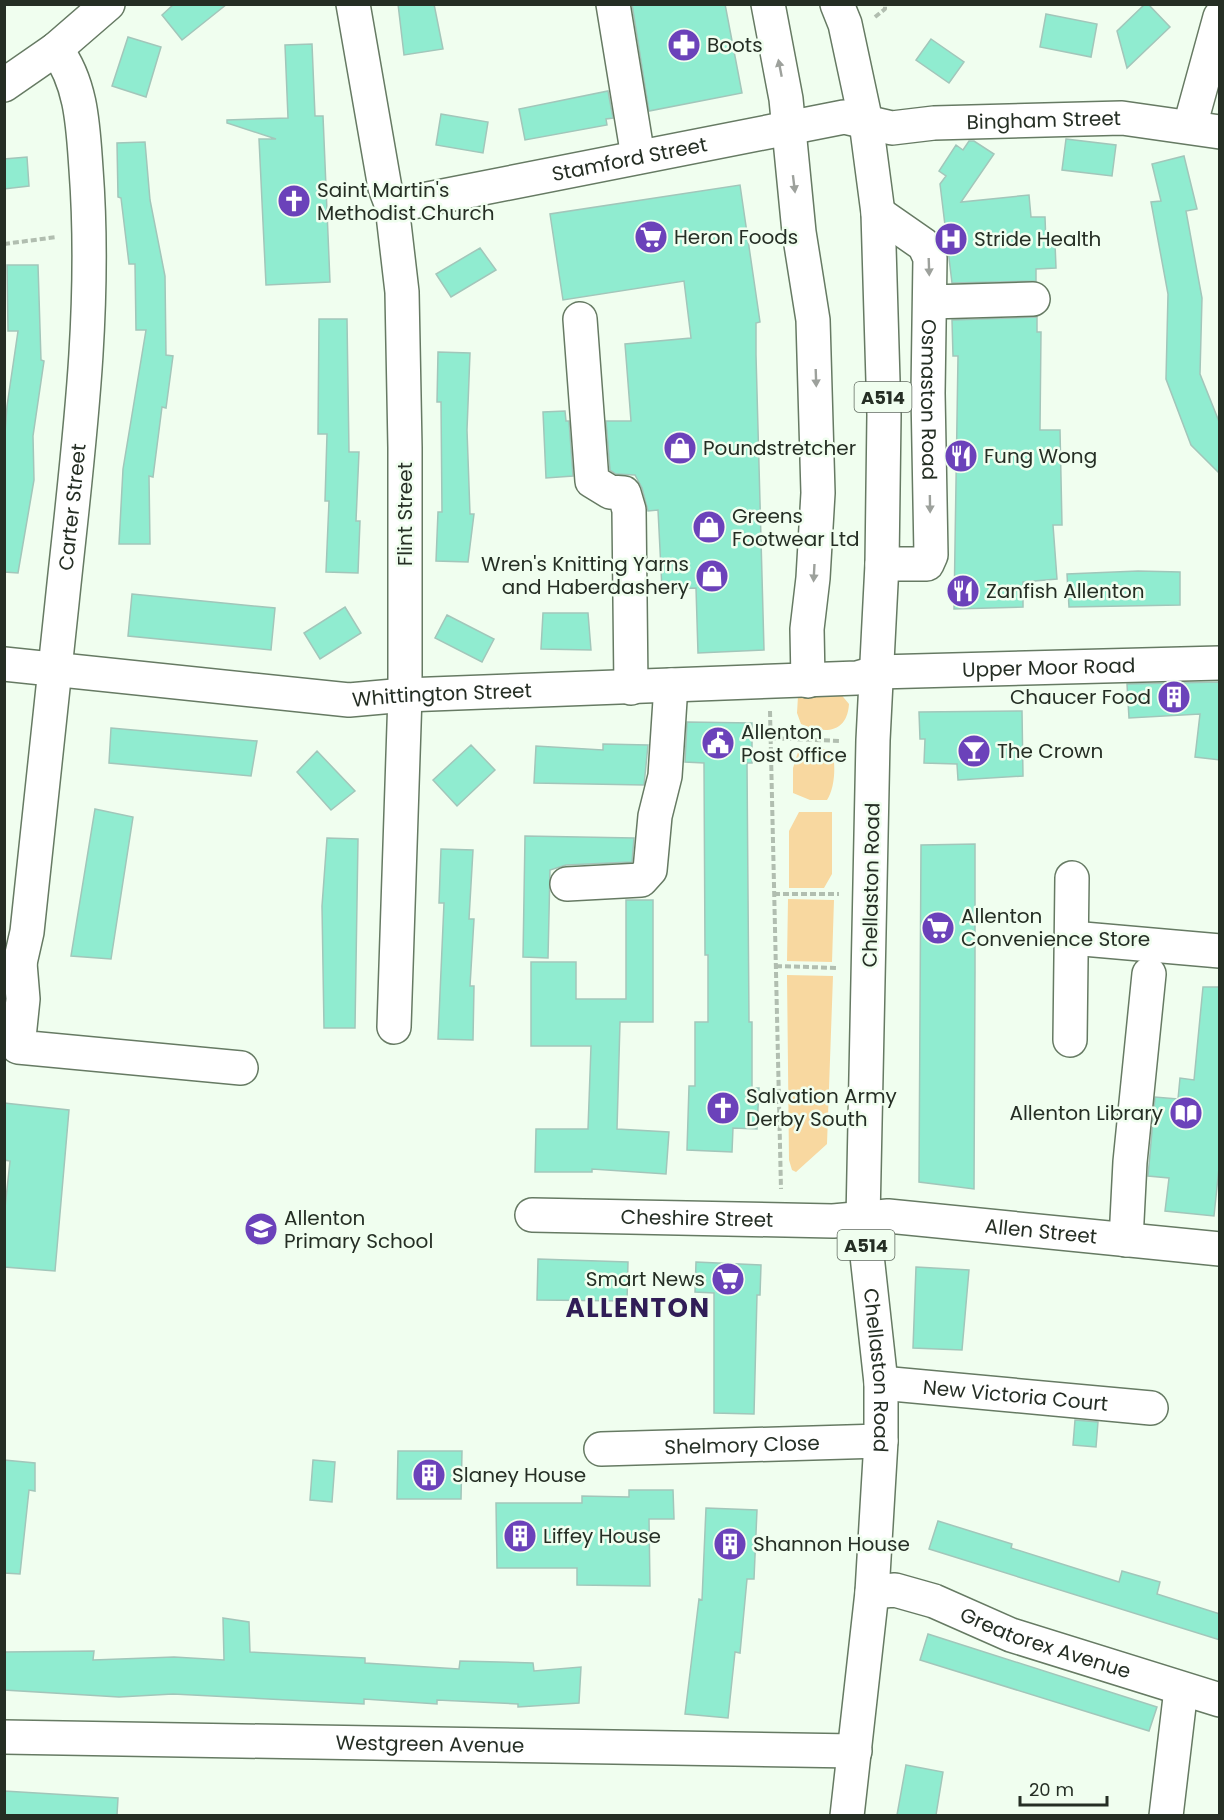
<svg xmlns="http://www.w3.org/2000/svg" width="1224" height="1820" font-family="Poppins,sans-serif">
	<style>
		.green { fill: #f8d8a0 }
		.building { fill: #90ecd0; stroke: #a2c6ba; stroke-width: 1.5 }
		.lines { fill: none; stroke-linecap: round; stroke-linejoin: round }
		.minor-casing { stroke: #667a63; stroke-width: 36 }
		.major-casing { stroke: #667a63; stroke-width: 36 }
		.path { stroke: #b1beb0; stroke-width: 4; stroke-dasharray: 6 3; stroke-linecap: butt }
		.minor { stroke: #fff; stroke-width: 33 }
		.major { stroke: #fff; stroke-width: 33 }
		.oneway { fill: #9da19c }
		.labels { text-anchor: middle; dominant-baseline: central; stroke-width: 5; stroke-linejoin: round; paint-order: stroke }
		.shield { fill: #f0feef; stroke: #626c61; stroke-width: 1.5 }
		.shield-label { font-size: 18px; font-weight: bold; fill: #252e24 }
		.poi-label { font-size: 20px; fill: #252e24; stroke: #f0feef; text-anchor: start }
		.street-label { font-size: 20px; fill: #252e24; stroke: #f0feef }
		.district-label { font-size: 26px; font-weight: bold; letter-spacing: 1.5px; fill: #301d56; stroke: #f0feef }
	</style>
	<rect width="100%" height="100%" fill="#f0feef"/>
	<path class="green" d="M839,692L849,704C847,734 824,734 801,724L797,713L798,696Z
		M809,748L832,750C836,765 835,788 827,800H810L793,793V768L798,752Z
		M799,812H832V874L824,888H789V831Z
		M788,899L834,900L832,962L787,961Z
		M787,975L833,976L827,1144L796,1172L792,1170L789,1160Z"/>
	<path class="building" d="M174,4H227L182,40L162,15Z
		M398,4H434L443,49L404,55Z
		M632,4H725L742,93L649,111Z
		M1145,4H1148L1170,27L1127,68L1117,31Z
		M1046,14L1097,24L1091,57L1040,47Z
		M128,37L161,47L146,97L112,86Z
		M931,39L964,62L949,83L916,60Z
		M312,44L315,116H323L330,282L266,285L259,139H276L227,123V120L288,118L285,45Z
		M608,91L613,118L606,119L607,125L525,140L519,109Z
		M441,114L488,122L483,153L436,145Z
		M1066,139L1116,145L1112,176L1062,170Z
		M969,141H974L994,154L961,202L1029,195L1031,217H1045L1046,244L1055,243L1056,268L1036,269V281L952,283L940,184L946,176L939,171L956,145L963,150Z
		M145,142L150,200L165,276L166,355L173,356L166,408L162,407L153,477L149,476L150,544H119L123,469L146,330H136L135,264H129L121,198L118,197L117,143Z
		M1184,156L1197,209L1186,211L1202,298L1200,374L1220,424V474L1191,445L1166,379L1168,294L1151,202L1161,201L1152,164Z
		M27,157L29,186L4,189V159Z
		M740,185L760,322L756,323V355L764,650L698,653L696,588L662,589L658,510L648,511L642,488L635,475L616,474L610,470L606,421H631L625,344L691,338L684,281L563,300L550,214Z
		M480,248L496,270L451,297L436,274Z
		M7,265H38L41,360L44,361L33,436L34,480L18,573L4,572V446L7,406L18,331H8Z
		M1037,317V332H1041L1040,430H1060L1062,525H1053L1057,579L1023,582V607L954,609L958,356H953L952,320Z
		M319,319H347L349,452H359L356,521H360L358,573L326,572L329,501H325L327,434H318Z
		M438,352L470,353L467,430L470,514H474L468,562L436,561L438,512H442L441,402H437Z
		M565,411L566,421H569L573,476L546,478L543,412Z
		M1138,571L1180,572V605L1069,607L1067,574Z
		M132,594L275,608L271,650L128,636Z
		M345,607L361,633L320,659L304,633Z
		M543,613H588L591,650L541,649Z
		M447,615L494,639L482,662L435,638Z
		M1220,682V760L1195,757L1200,714L1129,718L1127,684Z
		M1022,711L1023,776L958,780L957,764L924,763L925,739H920L919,712Z
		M687,722L752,723V763H747L749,1022H752V1088H759L757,1129L733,1128L732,1152L687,1150L689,1086H695V1022H708V955H705L704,763L685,762Z
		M111,728L257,741L251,776L109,763Z
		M603,744L648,745L644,785L534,783L536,746L603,750Z
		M471,745L495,770L457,806L433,780Z
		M317,751L355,791L331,810L297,772Z
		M95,809L133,817L111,959L71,956Z
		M525,836L634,838L632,862L566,865L550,870L548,958L523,957Z
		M327,838L358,839L355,1028H324L322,906Z
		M975,844V971L974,1189L919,1182L921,845Z
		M441,849L473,850L469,919H474L470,986H474L473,1040L438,1039L444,903H439Z
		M626,900H653V1022H620L617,1129L669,1132L666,1174L592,1169V1172H535L536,1129H588L591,1046H531V962H576V999H626Z
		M1203,987H1220V1158L1214,1216L1165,1211L1169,1178L1148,1176L1155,1097L1178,1099L1180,1078L1194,1080Z
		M4,1103L69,1110L55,1271L4,1267V1217L10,1161L4,1160Z
		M538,1259L628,1262L627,1301L537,1300Z
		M696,1262L761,1265L760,1295H757L754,1414L714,1413V1293L695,1292Z
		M916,1267L969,1270L962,1350L913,1348Z
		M1075,1420L1098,1422L1096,1447L1073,1445Z
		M398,1451H462L461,1499H397Z
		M4,1460L35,1463V1491L29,1490L20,1574L4,1573Z
		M313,1460L335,1462L332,1502L310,1500Z
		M629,1490H673L674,1519H649L650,1586L577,1585V1568H497L496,1503H582V1496L629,1497Z
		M706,1508L757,1510L754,1579H747L740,1653L735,1652L728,1718L685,1714L699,1599L702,1600Z
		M938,1521L1012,1544L1011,1548L1119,1582L1122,1571L1160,1582L1157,1594L1220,1614V1640L929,1549Z
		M223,1618L249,1622L250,1652L365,1658V1663L459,1669L460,1661L533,1663L534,1671L581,1667L579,1703L518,1707V1704L437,1700V1704L364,1699V1704L173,1694L119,1697L4,1690V1652L94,1651L93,1660L174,1657L224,1660Z
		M928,1634L1157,1707L1149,1731L920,1660Z
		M906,1765L943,1772L936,1815H897Z
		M4,1791L118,1798L117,1815H4Z"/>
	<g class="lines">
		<defs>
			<g id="minor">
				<path d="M353,4L385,188L392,206L402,292L405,448V695L394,1027"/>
				<path d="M613,4L638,157"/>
				<path d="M768,4L786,99L799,232L813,320L818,493L813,578L807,629L808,681"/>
				<path d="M4,85L56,49L108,4"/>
				<path d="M1190,126L1220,17"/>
				<path id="s1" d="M392,206L844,117L892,128L934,123L1122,118L1220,132"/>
				<path id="s2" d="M878,213L924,245L930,258L928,393L931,555L927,564H882"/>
				<path d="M930,302L1033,299"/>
				<path d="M580,319L592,481L610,492L624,493L629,510L631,688"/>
				<path id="s3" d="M4,664L349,700L405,695L857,678L878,672L1220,663"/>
				<path d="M567,884L641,880L650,870L655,816L665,776L671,685"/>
				<path d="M1072,938L1220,951"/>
				<path d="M20,963L23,999L18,1047L241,1068"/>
				<path id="s4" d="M4,973L20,963L27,932C39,822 50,712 62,603C77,458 97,315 86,169C83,127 82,84 56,49"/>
				<path d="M1070,1040L1072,878"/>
				<path id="s5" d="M532,1215L833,1221L888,1216L1220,1249"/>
				<path d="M1126,1240L1130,1162L1149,974"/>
				<path id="s6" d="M881,1383L1151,1408"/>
				<path id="s7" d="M601,1449L881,1441"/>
				<path id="s8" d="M872,1592L895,1590L934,1601L1011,1635L1220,1700"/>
				<path id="s9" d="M4,1737L855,1751"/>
				<path d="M1166,1816L1181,1689"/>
			</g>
			<g id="major">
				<path id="s10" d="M837,4L845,24L866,122L878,213L884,415L882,564L873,740L863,1219L881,1383V1441L872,1592L847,1816"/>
			</g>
		</defs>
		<use href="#minor" class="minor-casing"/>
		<use href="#major" class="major-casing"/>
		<path class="path" d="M875,17L885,9V4
			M4,244L57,237
			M770,711L781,1189
			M770,738L841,741
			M774,894H839
			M776,966L838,968"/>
		<use href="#minor" class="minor"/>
		<use href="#major" class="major"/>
	</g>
	<defs><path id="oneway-solid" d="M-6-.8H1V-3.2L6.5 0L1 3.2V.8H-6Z" transform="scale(1.5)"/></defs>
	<g class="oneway">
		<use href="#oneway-solid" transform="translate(780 68) rotate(-101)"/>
		<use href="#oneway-solid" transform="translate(794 184) rotate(83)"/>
		<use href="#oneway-solid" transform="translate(929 267) rotate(88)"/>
		<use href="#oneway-solid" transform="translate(816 378) rotate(88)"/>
		<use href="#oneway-solid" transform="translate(930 504) rotate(89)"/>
		<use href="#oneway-solid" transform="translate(814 573) rotate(93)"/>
	</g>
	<defs>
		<symbol id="pharmacy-disc" viewBox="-11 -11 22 22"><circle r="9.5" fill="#6b42ba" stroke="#f0feef"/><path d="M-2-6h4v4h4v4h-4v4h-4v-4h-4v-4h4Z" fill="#fff"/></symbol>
		<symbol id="church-disc" viewBox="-11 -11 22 22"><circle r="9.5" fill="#6b42ba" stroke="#f0feef"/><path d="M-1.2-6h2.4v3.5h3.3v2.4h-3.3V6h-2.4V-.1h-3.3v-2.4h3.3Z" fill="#fff"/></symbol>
		<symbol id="supermarket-disc" viewBox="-11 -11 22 22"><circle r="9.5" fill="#6b42ba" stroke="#f0feef"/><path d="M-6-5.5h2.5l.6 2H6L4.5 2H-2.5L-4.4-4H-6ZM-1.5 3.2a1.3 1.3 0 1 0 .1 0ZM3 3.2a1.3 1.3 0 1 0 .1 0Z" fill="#fff"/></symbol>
		<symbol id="hospital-disc" viewBox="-11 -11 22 22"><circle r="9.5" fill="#6b42ba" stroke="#f0feef"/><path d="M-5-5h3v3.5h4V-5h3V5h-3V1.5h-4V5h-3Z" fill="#fff"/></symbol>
		<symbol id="shop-disc" viewBox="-11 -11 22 22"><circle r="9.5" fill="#6b42ba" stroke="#f0feef"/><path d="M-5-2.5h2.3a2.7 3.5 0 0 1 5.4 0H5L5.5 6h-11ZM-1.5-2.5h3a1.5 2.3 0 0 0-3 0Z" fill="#fff"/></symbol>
		<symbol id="restaurant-disc" viewBox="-11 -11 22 22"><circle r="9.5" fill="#6b42ba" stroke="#f0feef"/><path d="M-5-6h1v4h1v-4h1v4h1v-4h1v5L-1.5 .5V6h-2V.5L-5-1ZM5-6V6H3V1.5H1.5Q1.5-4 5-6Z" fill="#fff"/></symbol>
		<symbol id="building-disc" viewBox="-11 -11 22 22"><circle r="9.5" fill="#6b42ba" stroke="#f0feef"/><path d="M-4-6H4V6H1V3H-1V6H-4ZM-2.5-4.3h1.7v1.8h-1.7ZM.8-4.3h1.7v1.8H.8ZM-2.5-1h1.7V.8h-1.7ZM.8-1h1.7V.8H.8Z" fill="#fff"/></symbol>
		<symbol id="civic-disc" viewBox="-11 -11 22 22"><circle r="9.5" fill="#6b42ba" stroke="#f0feef"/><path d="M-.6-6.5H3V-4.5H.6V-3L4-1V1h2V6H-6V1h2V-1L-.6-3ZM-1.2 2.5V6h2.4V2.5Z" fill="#fff"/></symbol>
		<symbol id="bar-disc" viewBox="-11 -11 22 22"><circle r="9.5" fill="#6b42ba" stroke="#f0feef"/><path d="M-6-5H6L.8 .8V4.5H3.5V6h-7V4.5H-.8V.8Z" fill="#fff"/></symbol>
		<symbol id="library-disc" viewBox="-11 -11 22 22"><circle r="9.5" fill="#6b42ba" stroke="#f0feef"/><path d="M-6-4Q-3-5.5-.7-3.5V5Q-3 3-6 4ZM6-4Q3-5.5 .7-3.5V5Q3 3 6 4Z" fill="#fff"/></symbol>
		<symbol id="school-disc" viewBox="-11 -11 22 22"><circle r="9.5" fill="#6b42ba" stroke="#f0feef"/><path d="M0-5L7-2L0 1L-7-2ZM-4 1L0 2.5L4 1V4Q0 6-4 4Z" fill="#fff"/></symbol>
	</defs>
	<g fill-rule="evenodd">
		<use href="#pharmacy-disc" x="665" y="26" width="38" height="38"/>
		<use href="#church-disc" x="275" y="182" width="38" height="38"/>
		<use href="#supermarket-disc" x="632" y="218" width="38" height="38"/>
		<use href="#hospital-disc" x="932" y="220" width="38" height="38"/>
		<use href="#shop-disc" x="661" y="429" width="38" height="38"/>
		<use href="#restaurant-disc" x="942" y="437" width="38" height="38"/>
		<use href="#shop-disc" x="690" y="508" width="38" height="38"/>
		<use href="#shop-disc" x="693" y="557" width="38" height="38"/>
		<use href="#restaurant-disc" x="944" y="572" width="38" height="38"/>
		<use href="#building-disc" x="1155" y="678" width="38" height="38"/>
		<use href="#civic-disc" x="699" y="724" width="38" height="38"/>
		<use href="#bar-disc" x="955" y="732" width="38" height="38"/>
		<use href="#supermarket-disc" x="919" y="909" width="38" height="38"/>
		<use href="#church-disc" x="704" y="1089" width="38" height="38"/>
		<use href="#library-disc" x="1167" y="1094" width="38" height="38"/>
		<use href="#school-disc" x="242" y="1210" width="38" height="38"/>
		<use href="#supermarket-disc" x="709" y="1260" width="38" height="38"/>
		<use href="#building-disc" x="410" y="1456" width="38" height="38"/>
		<use href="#building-disc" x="501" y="1517" width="38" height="38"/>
		<use href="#building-disc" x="711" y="1525" width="38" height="38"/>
	</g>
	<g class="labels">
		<g class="shield">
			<rect x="854.5" y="382" width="57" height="30" rx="4.5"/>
			<rect x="837.5" y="1230" width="57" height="30" rx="4.5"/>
		</g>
		<g class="shield-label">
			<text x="883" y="397">A514</text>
			<text x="866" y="1245">A514</text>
		</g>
		<g class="poi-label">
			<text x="707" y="45">Boots</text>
			<text x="317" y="190">Saint Martin's<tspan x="317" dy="23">Methodist Church</tspan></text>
			<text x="674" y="237">Heron Foods</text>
			<text x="974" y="239">Stride Health</text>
			<text x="703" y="448">Poundstretcher</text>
			<text x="984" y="456">Fung Wong</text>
			<text x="732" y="516">Greens<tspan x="732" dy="23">Footwear Ltd</tspan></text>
			<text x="689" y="564" text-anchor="end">Wren's Knitting Yarns<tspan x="689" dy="23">and Haberdashery</tspan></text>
			<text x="986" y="591">Zanfish Allenton</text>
			<text x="1151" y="697" text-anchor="end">Chaucer Food</text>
			<text x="741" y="732">Allenton<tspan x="741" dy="23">Post Office</tspan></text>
			<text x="997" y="751">The Crown</text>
			<text x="961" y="916">Allenton<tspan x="961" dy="23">Convenience Store</tspan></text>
			<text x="746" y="1096">Salvation Army<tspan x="746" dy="23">Derby South</tspan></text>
			<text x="1163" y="1113" text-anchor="end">Allenton Library</text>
			<text x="284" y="1218">Allenton<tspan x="284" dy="23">Primary School</tspan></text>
			<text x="705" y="1279" text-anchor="end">Smart News</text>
			<text x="452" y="1475">Slaney House</text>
			<text x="543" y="1536">Liffey House</text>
			<text x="753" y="1544">Shannon House</text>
		</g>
		<g class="street-label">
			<text stroke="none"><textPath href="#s1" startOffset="662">Bingham Street</textPath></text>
			<text stroke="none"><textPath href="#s1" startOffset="242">Stamford Street</textPath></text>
			<text stroke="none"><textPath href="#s2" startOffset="212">Osmaston Road</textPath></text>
			<text stroke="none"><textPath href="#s4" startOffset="478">Carter Street</textPath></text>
			<text transform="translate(405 514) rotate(-90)">Flint Street</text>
			<text stroke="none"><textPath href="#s3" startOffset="1048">Upper Moor Road</textPath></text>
			<text stroke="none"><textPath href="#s3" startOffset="440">Whittington Street</textPath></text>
			<text transform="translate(871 885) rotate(-89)">Chellaston Road</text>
			<text stroke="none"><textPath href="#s5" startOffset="165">Cheshire Street</textPath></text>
			<text stroke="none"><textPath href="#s5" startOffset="510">Allen Street</textPath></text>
			<text stroke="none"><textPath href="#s10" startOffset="1372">Chellaston Road</textPath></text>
			<text stroke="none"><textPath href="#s6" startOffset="135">New Victoria Court</textPath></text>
			<text stroke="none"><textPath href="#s7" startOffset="141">Shelmory Close</textPath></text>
			<text stroke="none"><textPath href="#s8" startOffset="183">Greatorex Avenue</textPath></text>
			<text stroke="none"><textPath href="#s9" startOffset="426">Westgreen Avenue</textPath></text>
		</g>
		<g class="district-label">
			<text x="638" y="1308">ALLENTON</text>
		</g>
	</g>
	<rect width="1224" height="1820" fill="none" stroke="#252e24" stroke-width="12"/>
	<path d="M1020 1796v9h87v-9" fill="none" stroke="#252e24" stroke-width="3"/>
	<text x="1029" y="1796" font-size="18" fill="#252e24" stroke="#f0feef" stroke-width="4.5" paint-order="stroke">20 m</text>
</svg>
